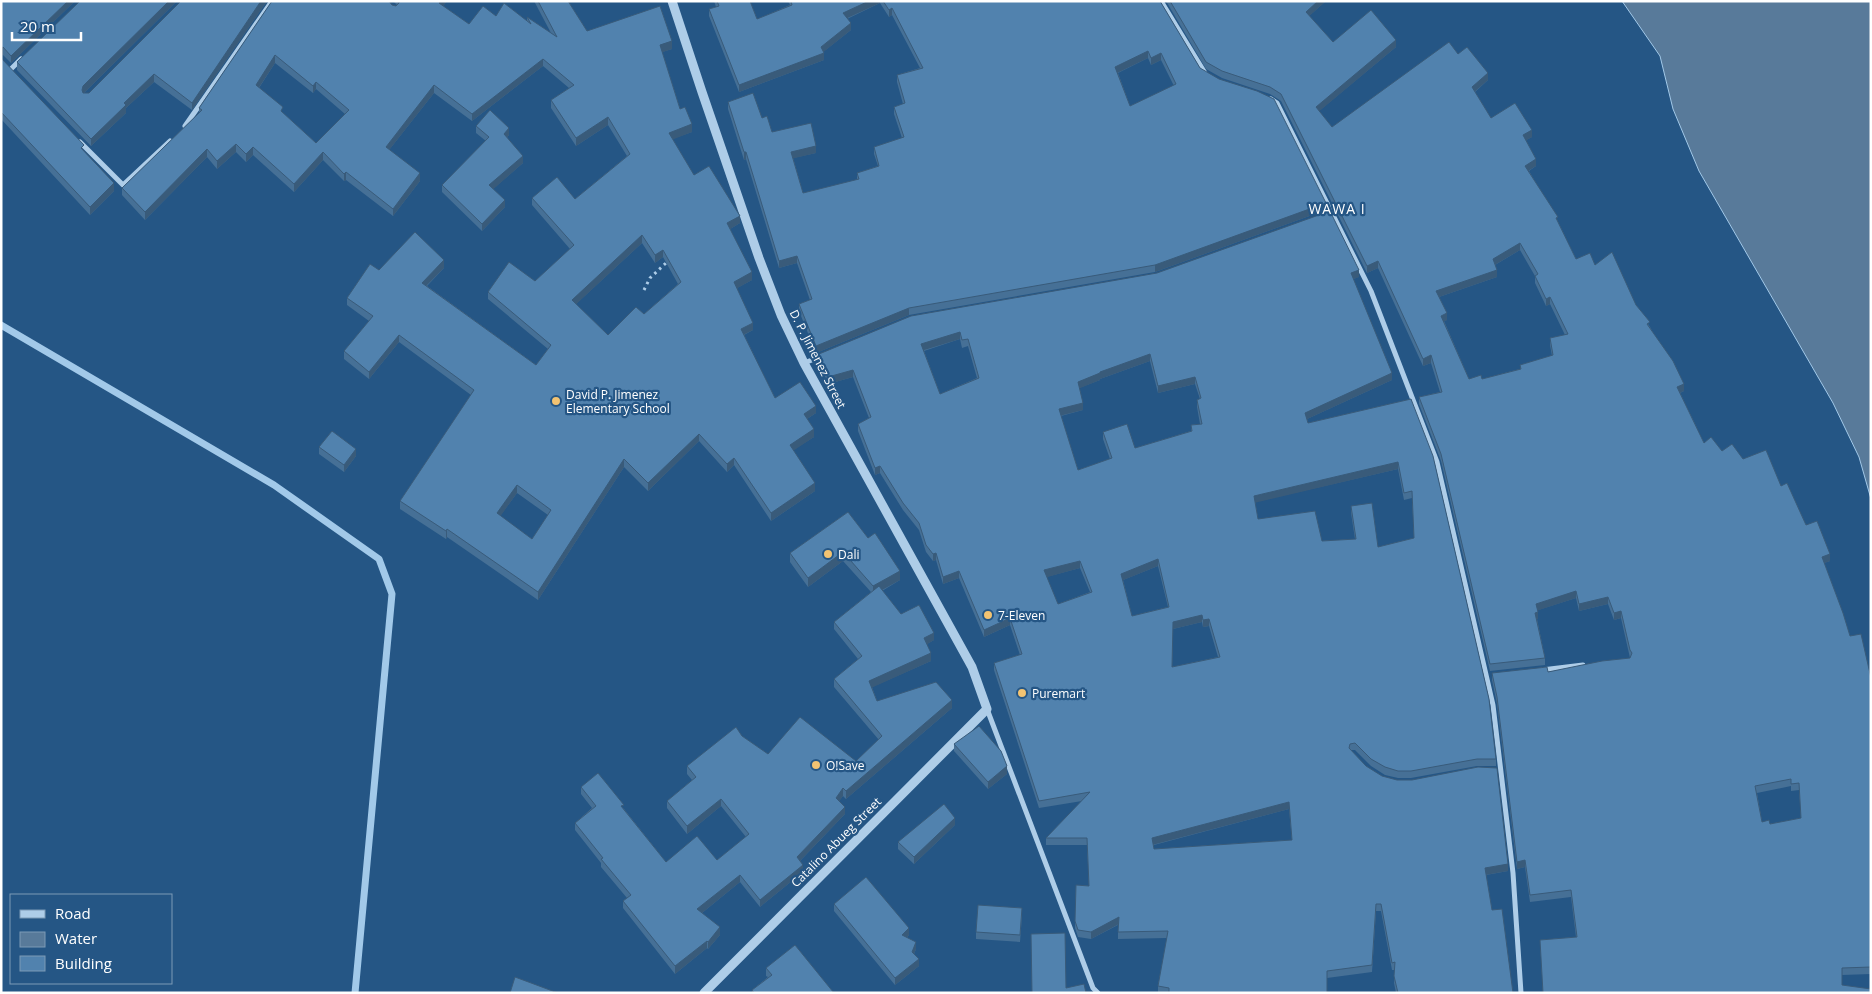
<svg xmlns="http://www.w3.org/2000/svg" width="1872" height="994" font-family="'Open Sans',sans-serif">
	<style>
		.water { fill: #587a9a; stroke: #a2c9e9 }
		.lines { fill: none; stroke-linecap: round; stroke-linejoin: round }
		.stream { stroke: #a2c9e9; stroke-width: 7 }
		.path { stroke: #aecde8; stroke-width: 3; stroke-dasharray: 2.5 4; stroke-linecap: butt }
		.minor { stroke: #aecde8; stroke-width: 5 }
		.tertiary { stroke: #aecde8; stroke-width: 9 }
		.wall { fill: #467096; fill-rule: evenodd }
		.shaded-wall { fill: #395b7a }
		.building { fill: #5182ae; stroke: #395b7a; fill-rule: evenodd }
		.poi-dot { fill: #f2c372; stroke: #255685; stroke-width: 2 }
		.labels { text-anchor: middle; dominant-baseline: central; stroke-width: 4.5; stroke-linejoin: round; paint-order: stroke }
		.street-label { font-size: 12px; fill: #fff; stroke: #255685 }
		.poi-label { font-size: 12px; fill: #fff; stroke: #255685; text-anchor: start }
		.neighbourhood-label { font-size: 14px; letter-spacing: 1px; fill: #fff; stroke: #255685 }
	</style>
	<rect width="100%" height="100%" fill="#255685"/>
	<path class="water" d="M1622,1H1871V499L1859,457L1833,403L1699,171L1673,109L1660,56Z"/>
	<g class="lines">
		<path class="stream" d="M1,325L274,485L379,559L392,594L355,993"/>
		<path class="path" d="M644,290L650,278L666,263"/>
		<path class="minor" d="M1161,1L1205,73
			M11,69L21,59
			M1271,99L1277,103L1371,291L1437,462L1493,705L1513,873L1521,993
			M185,126L272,1
			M80,142L123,185L170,141
			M804,363L825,355
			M1542,670L1583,665
			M987,709L1093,988L1098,993"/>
		<path class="tertiary" d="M672,1L702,92L759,258L781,315L804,363L972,667L987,709L704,993"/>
	</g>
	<path class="wall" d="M1,1H75L11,63L3,55Z
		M177,1L84,93H89L181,1H267L192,110L154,82L126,108V113L91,146L17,70V62Z
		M272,1L392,5L396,6L397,5L393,1H447L443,6L469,24L496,16L527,21V17L551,33L534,1H568L587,31L672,49L662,52L680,109L692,132L672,139L694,175L740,223L730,229L752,280L737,288L753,330L744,335L775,398L816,413L807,419L814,437L793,450L815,491L771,521L734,465L727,472L699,441L648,491L624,467L538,600L447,537L446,539L400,509V501L471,395L399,342L369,379L344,359V351L369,321L347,305V298L379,270L444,268L427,286L536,365L548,349L488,299V292L535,281L570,249L532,205V198L575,199L627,156L608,125L576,146L551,108V100L569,88L543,66L472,121L434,93L389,150L420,181L393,216L346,180L344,181L323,160L294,192L253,155L246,162L236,152L217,169L207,157L145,220L122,195V188L199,113V108ZM275,63L313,93L316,89L345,114L316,143L283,113L259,88ZM642,243L655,263L663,257L678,284L644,314L608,335L576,304ZM517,493L548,515L532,539L500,516Z
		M714,1H750L757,19L790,5L788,1H1160L1200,68L1326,210L1155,272L909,315L816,353L799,311V304L810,300L797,263L779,268L746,159L744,160L728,109V102L762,118L772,132L816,153L793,158L803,193L857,180V173L878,166L874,154V147L902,138L894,114V107L903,104L897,82V75L920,68L892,15L889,17L880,3L847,19L851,30L823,52L824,60L739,92L709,16V9L716,7ZM1148,58L1151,65L1161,60L1174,86L1130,106L1118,73Z
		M1166,1H1326L1309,16L1333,42L1396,47L1319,111L1332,127L1458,54L1488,80L1475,92L1491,118L1532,137L1526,140L1536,166L1529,171L1558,222L1576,259L1595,265L1636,305L1650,327L1684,391L1680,393L1704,443L1743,459L1781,486L1830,561L1824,563L1850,636L1871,678V974L1842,975V985L1871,993H1543L1540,940L1576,937L1571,897L1530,902L1525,867L1517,869L1497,704L1492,680V673L1548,672L1630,658L1621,618L1614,620L1608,604L1579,611L1576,598L1538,610V619H1537L1545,658V665L1490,671L1441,461L1419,404V397L1440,392L1431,363L1423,366L1378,268L1367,273L1281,101L1270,94L1222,78L1206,69ZM1520,250L1535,276V283L1546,306L1550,304L1565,335L1550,338V345L1552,356L1520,365V369L1482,379H1469L1444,321L1447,320L1439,297L1497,277L1495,265ZM1791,786V791L1799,790L1801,818L1770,824L1762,822L1757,793Z
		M1,58L84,151L114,191L90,215L1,119Z
		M476,126L509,135L507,137L523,163L493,189L505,207L482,231L442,192V185L486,141L476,133Z
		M1359,277L1353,279L1392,380L1307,419L1308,423L1411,399L1496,759V766H1477L1411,778H1398L1385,775L1371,766L1355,750H1351L1366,766L1508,871L1486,875L1492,910L1513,993H1396L1394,983L1395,970H1392L1381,911H1376L1372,972L1327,978V993H1158V986L1167,938L1118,939V925L1091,939L1078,937L1075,928L1076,885L1089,886L1087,845H1046V838L1082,801L1039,808L994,670V663L1020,655L1010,625L984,637L959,578L943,584L936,560L933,561L926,552L919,530L903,510L880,473L875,475L858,431V424L869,418L853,377L828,384L819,361V354ZM960,339L962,348L968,346L977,378L940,394L924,351ZM1150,361L1158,393L1195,384L1200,399L1197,400V407L1200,424L1191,425V431L1135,448L1103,432V439L1110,459L1078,470L1061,416L1083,410L1079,388L1100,380V379ZM1398,469L1404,500L1412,498L1414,538L1378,547L1351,506V513L1355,539L1322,541L1258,519L1255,502ZM1158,566L1168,607L1132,616L1123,580ZM1080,568L1090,592L1058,604L1046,577ZM1202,622L1203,627L1209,626L1218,657L1172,667L1173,629ZM1289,809L1292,840L1154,849V845Z
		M319,447L356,456L344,472L319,454Z
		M848,512L900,580L882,591L901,614L934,640L927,644L931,661L872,687L877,701L952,708L846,799L843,796L839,801L845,814L800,861L803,872L760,907L740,882L702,913L720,935L708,949L707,948L675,974L623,908V901L627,898L601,867V863L575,830V823L592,808L581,794V787L624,809L666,862L717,860L746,837L721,806L687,834L667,808V801L692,780L687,774V766L742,736L768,754L856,761L879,740L834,687V679L858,659L834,629V622L871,592L843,561L808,587L790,562V553Z
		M954,744L1007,774L988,789L954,751Z
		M955,825L914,864L898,849V842Z
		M834,904L909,935L907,937L916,949L914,954L919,966L895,985L834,911Z
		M1022,915L1020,942L976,939V932Z
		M766,968L834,993H752V990L768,977L766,976Z"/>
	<path class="shaded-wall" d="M68,1H75L11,63V56Z
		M169,1H177L83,94L82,90L83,86Z
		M261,1H267L192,110V103Z
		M441,1H447L439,11V3Z
		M869,1H880V3L843,20V13Z
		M1318,1H1326L1306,19V12Z
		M892,8V15L889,17V10Z
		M851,23V30L821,54V47Z
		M1396,40V47L1316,114V107Z
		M672,41V49L660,53V45Z
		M3,47V55H1V48Z
		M1148,51V58L1115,74V67Z
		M824,53V60L739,92V85Z
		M1161,53V60L1151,65V58Z
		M275,55V63L256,92V85Z
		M543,59V66L472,121V114Z
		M1488,73V80L1472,94V87Z
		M154,74V82L126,108V113L91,146V139L124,103Z
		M316,82V89L313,93V86Z
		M434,85V93L386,154V147Z
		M608,117V125L576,146V138Z
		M692,124V132L669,141V133Z
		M509,128V135L504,141V134Z
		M1532,130V137L1523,142V135Z
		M236,144V152L217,169V161Z
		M816,146V153L791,159V152Z
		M253,147V155L246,162V154Z
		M207,149V157L145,220V212Z
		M323,152V160L294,192V184Z
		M744,152H746V159L744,160Z
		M523,156V163L489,193V185Z
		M1536,159V166L1525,173V166Z
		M346,172V180L344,181V174Z
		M420,173V181L393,216V209Z
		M114,183V191L90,215V207Z
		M505,200V207L482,231V224Z
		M1326,203V210L1155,272V265Z
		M740,216V223L727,231V223Z
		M642,235V243L572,308V300Z
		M1520,243V250L1493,266V259Z
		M663,250V257L655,263V255Z
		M797,256V263L779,268V261Z
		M444,260V268L422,290V283Z
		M1378,261V268L1367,273V266Z
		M1359,270V277L1351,280V273Z
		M1497,270V277L1436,298V291Z
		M752,272V280L734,290V282Z
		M1550,297V304L1546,306V299Z
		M909,308V315L816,353V346Z
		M1447,313V320L1441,323V316Z
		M753,323V330L741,336V329Z
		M960,332V339L921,351V344Z
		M399,335V342L369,379V372Z
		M1150,354V361L1100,379V380L1078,389V382L1100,372Z
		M1431,355V363L1423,366V359Z
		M853,370V377L828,384V377Z
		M1392,373V380L1305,420V413Z
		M1195,377V384L1158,393V386Z
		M1684,384V391L1677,394V387Z
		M1083,403V410L1059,416V409Z
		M816,406V413L804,421V414Z
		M814,429V437L790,453V445Z
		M699,434V441L648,491V483Z
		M356,449V456L344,472V465Z
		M734,458V465L727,472V464Z
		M624,459V467L538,600V592Z
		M1398,462V469L1254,503V496Z
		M880,466V473L875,475V468Z
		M815,483V491L771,521V513Z
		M517,485V493L497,521V513Z
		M447,529V537L446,539V531Z
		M843,552V561L808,587V578Z
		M936,553V560L933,561V554Z
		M1830,554V561L1822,564V557Z
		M1158,559V566L1121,581V574Z
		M1080,561V568L1044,578V570Z
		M900,571V580L873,595V586Z
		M959,571V578L943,584V577Z
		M1576,591V598L1536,611V604Z
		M1608,597V604L1579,611V604Z
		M1621,611V618L1614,620V613Z
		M1538,612V619L1535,620V613Z
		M1202,615V622L1173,629V622Z
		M1010,618V625L984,637V630Z
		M1209,619V626L1203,627V620Z
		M934,633V640L924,646V638Z
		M931,653V661L869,689V681Z
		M952,700V708L846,799V791Z
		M1007,766V774L988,789V782Z
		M843,788V796L836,805V798Z
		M721,799V806L687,834V826Z
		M1289,802V809L1152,845V838Z
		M845,807V814L797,864V857Z
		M955,818V825L914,864V857Z
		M1525,860V867L1517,869V862Z
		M1508,864V871L1485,875V868Z
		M803,865V872L760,907V900Z
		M740,875V882L697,917V909Z
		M1119,917V924L1091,939V932Z
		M720,927V935L708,949V942Z
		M909,928V935L902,942V935Z
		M707,941V948L675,974V966Z
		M916,942V949L912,959V952Z
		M919,959V966L895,985V978Z"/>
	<path class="building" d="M1,1H68L11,56L3,47L1,48Z
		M80,1H169L83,86L82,90L83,93H89L181,1H261L192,103L154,74L124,103L126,105L91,139L17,62Z
		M272,1H389L392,5L396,6L399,3V1H441L439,3L469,24L483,6L496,16L504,3L531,24L527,17L557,37L538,1H568L587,31L660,6L672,41L660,45L680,109L685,107L692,124L669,133L694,175L709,166L740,216L727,223L752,272L734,282L753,323L741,329L775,398L800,382L816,406L804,414L814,429L790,445L815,483L771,513L734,458L727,464L699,434L648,483L624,459L538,592L447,529L446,531L400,501L474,390L399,335L369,372L344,351L373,316L347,298L370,264L379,270L415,232L444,260L422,283L536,365L551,345L488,292L509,262L535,281L574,245L532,198L557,177L575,199L630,154L608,117L576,138L551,100L574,85L543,59L472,114L434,85L386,147L420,173L393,209L346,172L344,174L323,152L294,184L253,147L246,154L236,144L217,161L207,149L145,212L122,188L202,110L199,108ZM275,55L313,86L316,82L349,110L316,143L281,111L283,107L256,85ZM642,235L655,255L663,250L681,282L644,314L636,307L608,335L572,300ZM517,485L551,510L532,539L497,513Z
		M717,1H750L757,19L792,5L791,1H869L843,13L851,23L821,47L824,53L739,85L709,9L719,6Z
		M883,1H1160L1200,68L1219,79L1257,91L1274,99L1326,203L1155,265L909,308L816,346L799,304L812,299L797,256L779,261L746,152H744L728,102L753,93L762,118L767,116L772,132L811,123L816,146L791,152L803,193L859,179L857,173L879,166L874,147L904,137L894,107L905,103L897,75L923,68L892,8L889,10ZM1148,51L1151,58L1161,53L1176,84L1130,106L1115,67Z
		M1170,1H1318L1306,12L1333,42L1371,10L1396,40L1316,107L1332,127L1449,42L1458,54L1467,47L1488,73L1472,87L1491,118L1515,103L1532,130L1523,135L1536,159L1525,166L1558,217L1556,218L1576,259L1590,253L1595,265L1612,252L1636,305L1650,322L1647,324L1673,361L1684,384L1677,387L1704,443L1711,437L1722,451L1732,444L1743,459L1766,450L1781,486L1787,483L1806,525L1817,521L1830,554L1822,557L1843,613L1850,636L1861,634L1871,678V967L1842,968V985L1871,989V993H1543L1540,940L1577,937L1571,890L1530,895L1525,860L1517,862L1497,697L1492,673L1547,667L1548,672L1602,661L1630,658L1632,653L1630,650L1621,611L1614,613L1608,597L1579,604L1576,591L1536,604L1538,612L1535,613L1545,658L1490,664L1441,454L1419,397L1442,392L1431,355L1423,359L1378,261L1367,266L1281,94L1270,87L1222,71L1206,62ZM1520,243L1538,274L1535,276L1546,299L1550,297L1568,334L1550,338L1553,355L1520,365L1521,369L1482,379L1481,375L1469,379L1441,316L1447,313L1436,291L1497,270L1493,259ZM1791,779V784L1799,783L1801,818L1770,824L1769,820L1762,822L1755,786Z
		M1,58L84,145L81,148L114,183L90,207L1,112Z
		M490,110L509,128L504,134L523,156L489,185L505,200L482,224L442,185L489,137L476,126Z
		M1330,211L1359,270L1351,273L1392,373L1305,413L1308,423L1411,399L1433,456L1489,699L1496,759H1477L1411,771H1398L1385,767L1371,759L1355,743L1350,744L1349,748L1366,766L1382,776L1397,780H1412L1478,767L1497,768L1508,864L1485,868L1492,910L1502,909L1513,993H1398L1394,976L1395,962L1392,963L1381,904H1376L1372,965L1327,971V993H1169V988L1158,986L1168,931L1118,932L1119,917L1091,932L1078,930L1075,921L1076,885L1089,886L1087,838H1046L1090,792L1039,801L994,663L1022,654L1010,618L984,630L959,571L943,577L936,553L933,554L926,545L919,523L903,503L880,466L875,468L858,424L871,417L853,370L828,377L819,354L911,316L1157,273ZM960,332L962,340L968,339L979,378L940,394L921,344ZM1150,354L1158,386L1195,377L1201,398L1197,400L1202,424L1191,425L1192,431L1135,448L1127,424L1103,432L1112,458L1078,470L1059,409L1083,403L1078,382L1100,373V372ZM1398,462L1404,493L1412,491L1414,538L1378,547L1372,503L1351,506L1356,539L1322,541L1315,511L1258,519L1254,496ZM1158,559L1169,607L1132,616L1121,574ZM1080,561L1092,592L1058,604L1044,570ZM1202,615L1203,620L1209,619L1220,657L1172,667L1173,622ZM1289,802L1292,840L1154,849L1152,838Z
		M332,431L356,449L344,465L319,447Z
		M848,512L868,538L875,533L900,571L873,586L843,552L808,578L790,553Z
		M879,586L901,614L919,605L934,633L924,638L931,653L869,681L877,701L936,682L952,700L846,791L843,788L836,798L845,807L797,857L803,865L760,900L740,875L697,909L720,927L708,942L707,941L675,966L623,901L631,895L601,859L603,858L575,823L596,806L581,787L598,773L624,805L621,806L666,862L697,836L717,860L749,834L721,799L687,826L667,801L696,777L687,766L736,727L742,736L768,754L800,717L856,761L882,736L834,679L862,656L834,622Z
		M979,726L1001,751L1007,766L988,782L954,744Z
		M944,804L955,818L914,857L898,842Z
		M866,877L909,928L902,935L916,942L912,952L919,959L895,978L834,904Z
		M978,905L1022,908L1020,935L976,932Z
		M1065,933L1066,988L1084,984L1086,993H1032L1031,934Z
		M795,945L834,993H754L752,990L772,975L766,968Z
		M515,977L558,993H510Z"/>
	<g class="poi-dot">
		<circle cx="556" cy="401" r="5"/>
		<circle cx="828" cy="554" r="5"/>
		<circle cx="988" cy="615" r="5"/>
		<circle cx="1022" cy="693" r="5"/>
		<circle cx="816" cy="765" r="5"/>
	</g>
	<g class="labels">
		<g class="street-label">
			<text transform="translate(818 359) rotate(63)">D. P. Jimenez Street</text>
			<text transform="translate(836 842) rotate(-45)">Catalino Abueg Street</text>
		</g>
		<g class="poi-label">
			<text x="566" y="394">David P. Jimenez<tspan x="566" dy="14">Elementary School</tspan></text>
			<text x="838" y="554">Dali</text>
			<text x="998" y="615">7-Eleven</text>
			<text x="1032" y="693">Puremart</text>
			<text x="826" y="765">O!Save</text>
		</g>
		<g class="neighbourhood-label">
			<text x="1337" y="208">WAWA I</text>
		</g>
	</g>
	<rect width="1872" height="994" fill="none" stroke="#ffffff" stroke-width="5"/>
	<rect x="10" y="894" width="162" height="90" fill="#255685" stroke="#7c9ab6"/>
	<rect x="20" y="910" width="25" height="8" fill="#aecde8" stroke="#7c9ab6"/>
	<text x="55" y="919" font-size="15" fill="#ffffff">Road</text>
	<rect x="20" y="932" width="25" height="15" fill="#587a9a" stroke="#7c9ab6"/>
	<text x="55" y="944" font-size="15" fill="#ffffff">Water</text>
	<rect x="20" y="956" width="25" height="15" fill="#5182ae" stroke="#7c9ab6"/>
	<text x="55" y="969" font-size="15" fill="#ffffff">Building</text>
	<path d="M12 32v8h69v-8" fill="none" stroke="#ffffff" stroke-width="2.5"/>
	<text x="20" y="32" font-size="15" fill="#ffffff" stroke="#255685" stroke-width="4" paint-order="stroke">20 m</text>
</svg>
